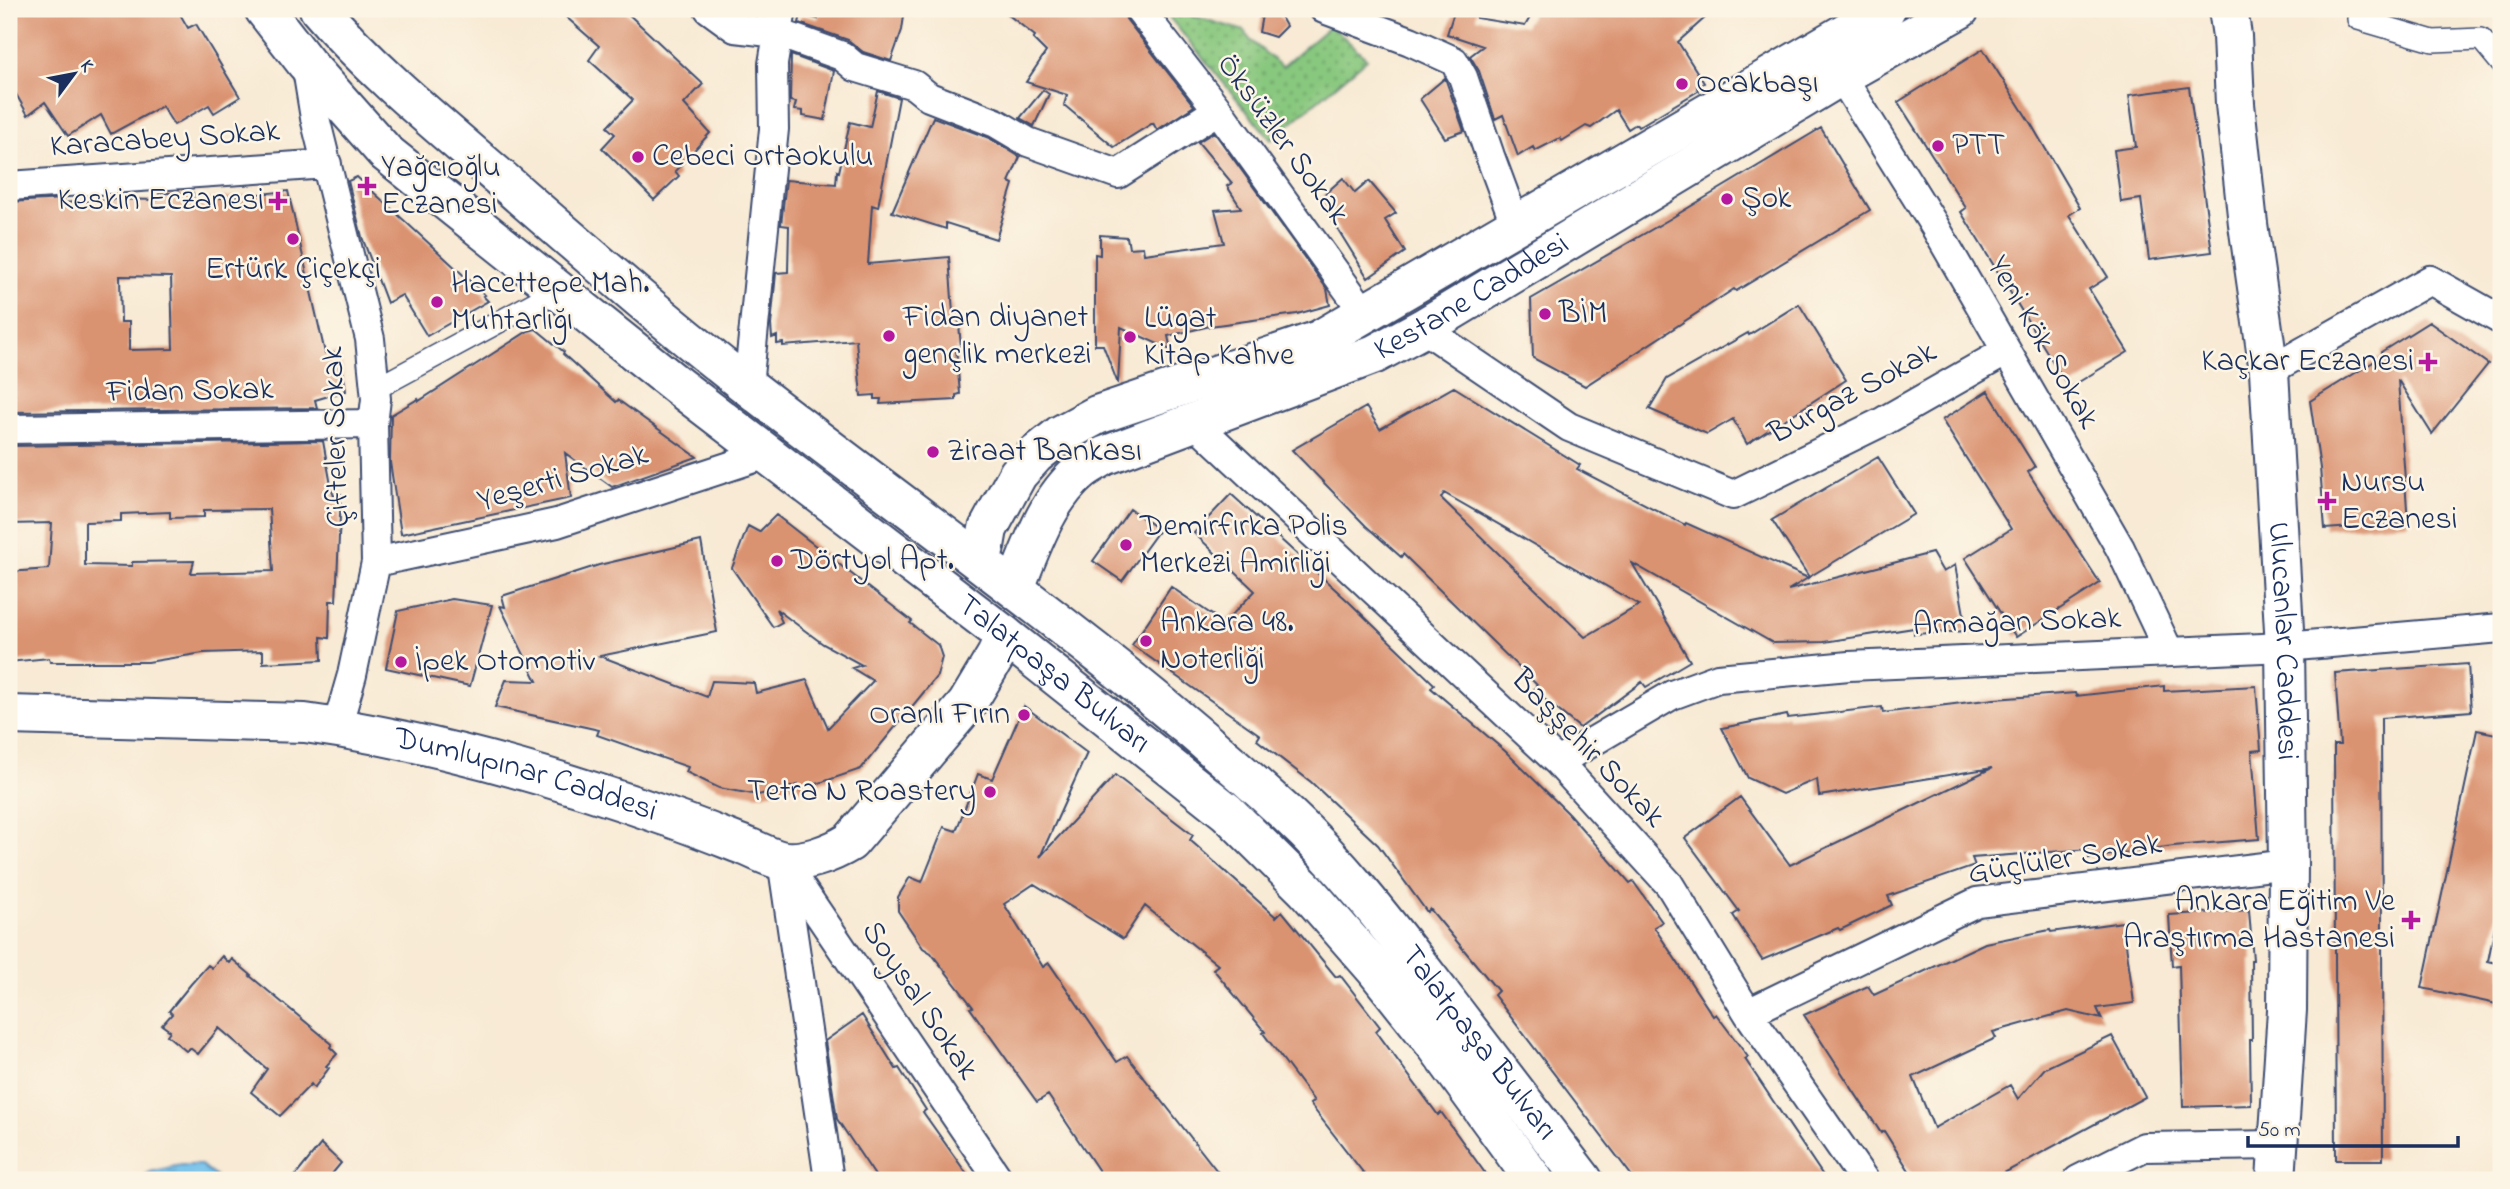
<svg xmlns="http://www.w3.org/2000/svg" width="2510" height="1189" font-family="'Indie Flower',sans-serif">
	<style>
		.grass { fill: url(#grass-dots); stroke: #527b6e; stroke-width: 2 }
		.water { fill: url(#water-ripples); stroke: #4678a4; stroke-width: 2 }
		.building { fill: #da9371; fill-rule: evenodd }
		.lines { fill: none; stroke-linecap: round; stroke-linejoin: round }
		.pedestrian-casing { stroke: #3c4b70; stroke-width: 24 }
		.minor-casing { stroke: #3c4b70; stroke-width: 32 }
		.secondary-casing { stroke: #3c4b70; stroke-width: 42 }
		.primary-casing { stroke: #3c4b70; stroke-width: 42 }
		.pedestrian { stroke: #fff; stroke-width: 21 }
		.minor { stroke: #fff; stroke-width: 28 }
		.secondary { stroke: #fff; stroke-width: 38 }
		.primary { stroke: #fff; stroke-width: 38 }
		.poi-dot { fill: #b5179e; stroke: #fcf5e5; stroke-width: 2.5 }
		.labels { text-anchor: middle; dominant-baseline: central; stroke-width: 5; stroke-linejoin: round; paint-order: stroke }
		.poi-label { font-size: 32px; fill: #1b2f5e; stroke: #fcf5e5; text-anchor: start }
		.street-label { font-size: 32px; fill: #1b2f5e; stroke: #fcf5e5 }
	</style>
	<defs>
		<pattern id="grass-dots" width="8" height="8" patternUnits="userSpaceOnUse" patternTransform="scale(1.75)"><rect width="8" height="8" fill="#88c77e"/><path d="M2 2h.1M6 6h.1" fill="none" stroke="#6ea26a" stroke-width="1.8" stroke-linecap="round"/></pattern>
		<pattern id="water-ripples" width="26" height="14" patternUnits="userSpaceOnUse" patternTransform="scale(1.75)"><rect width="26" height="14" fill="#70c0eb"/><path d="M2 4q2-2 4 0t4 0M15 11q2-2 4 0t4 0" fill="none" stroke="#5b9cc2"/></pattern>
	</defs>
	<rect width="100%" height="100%" fill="#fcf5e5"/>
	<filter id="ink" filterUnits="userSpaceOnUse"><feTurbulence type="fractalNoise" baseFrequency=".0143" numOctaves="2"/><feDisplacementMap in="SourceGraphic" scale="14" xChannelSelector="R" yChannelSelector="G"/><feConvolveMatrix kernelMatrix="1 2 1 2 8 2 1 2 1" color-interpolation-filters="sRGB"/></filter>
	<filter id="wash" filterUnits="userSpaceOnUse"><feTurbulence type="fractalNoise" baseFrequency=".00686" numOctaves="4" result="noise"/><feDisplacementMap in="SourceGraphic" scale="28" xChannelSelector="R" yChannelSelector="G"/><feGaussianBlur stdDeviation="1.57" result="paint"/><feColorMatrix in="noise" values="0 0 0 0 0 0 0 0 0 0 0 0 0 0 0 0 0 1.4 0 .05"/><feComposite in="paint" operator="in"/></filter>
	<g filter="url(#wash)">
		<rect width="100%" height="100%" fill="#f8ead4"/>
		<path class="grass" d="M1169,9L1245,31L1250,40L1282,67L1331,25L1367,59L1271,140L1168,16Z"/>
		<path class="water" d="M180,1165H201L219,1180H139L150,1172Z"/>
		<g id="blocks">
			<path class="building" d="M9,9H177L188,28L196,24L240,97L214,113L209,105L174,125L162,106L111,134L101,115L68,136L45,102L28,115L9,82Z
				M557,9H623L703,84L684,104L710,133L675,171L679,176L654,200L602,148L615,134L607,127L633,100L589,60L599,46Z
				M820,9H905L902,30L891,61L863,52L848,40L799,23L801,15L818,19Z
				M1001,9H1123L1126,19L1194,106L1157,130L1153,123L1114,147L1064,105L1067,95L1026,82L1046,52L1033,39L1035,36Z
				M1455,9H1477L1476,18L1525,26L1535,9H1715L1678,42L1704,83L1697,87L1698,91L1638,127L1636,124L1628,129L1616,110L1591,128L1586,126L1562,141L1560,138L1535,151L1533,147L1518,156L1503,115L1495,119L1479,71L1470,56L1483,46L1447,34Z
				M1277,10L1286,26L1275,37L1259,32L1262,15Z
				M1983,49L2031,124L2080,208L2069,215L2108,277L2089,289L2128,352L2069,388L1961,212L1966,208L1898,102Z
				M791,55L834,71L825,120L803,116V111L794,110L796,102L790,101Z
				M1445,78L1464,131L1445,138L1420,99Z
				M2189,87L2212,252L2149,260L2141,199L2121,202L2114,150L2136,147L2129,95Z
				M1043,90L1049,94L1034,126L1020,118Z
				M878,91L899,98L878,207L872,205L868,264L949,257L953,313H958L961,347L956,348L960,394L956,395V400L880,404L881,399H875V395L861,396L856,340L783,346V343L777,344V336L772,338L771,325L776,273L788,272L789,226L781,225L786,180L836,184L837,171L839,172L850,122L870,127Z
				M933,117L989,138L1020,157L1009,182L1013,184L996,239L946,223V229L892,212Z
				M1821,128L1870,210L1736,291L1734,289L1585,386L1533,358L1531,299L1668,220Z
				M1214,132L1327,289L1330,305L1297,314L1210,326L1168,336L1171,350L1121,327L1118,384L1103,345H1095V254L1100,255V235L1127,237L1129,248L1143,247L1144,254L1224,243L1215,210L1241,208L1227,186L1232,183L1198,142Z
				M357,177L485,295L483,296L488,301L427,336L402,295L387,303L362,237L348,181Z
				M1343,178L1355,193L1369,181L1396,213L1385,220L1405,252L1368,278L1319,199Z
				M288,191L325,353H340L346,391L315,400L317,408L9,412V359L14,358L9,283V202L64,199L63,203L113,199L158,200L159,193H193V201ZM120,276L171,277L173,349L129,350V322H121Z
				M1799,304L1846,380L1747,444L1733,419L1707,434L1649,409L1667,379L1748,333L1749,335Z
				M2429,322L2488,364L2432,434L2398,380L2408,523L2325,529L2320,468L2310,401L2383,356L2381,352Z
				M536,329L564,352L563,354L616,402L618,400L697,457L612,487L565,453L571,498L401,534L390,462L391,415L418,399L419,401L528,331Z
				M1454,387L1580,465L1577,469L1685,525L1686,523L1808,578L1788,590L1932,553L1943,572L1955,565L1967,631L1914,634V628L1824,642L1773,643L1632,563L1690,661L1646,687L1642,682L1580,728L1533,690L1537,685L1403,554L1401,557L1366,526L1292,450L1366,407L1380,429ZM1444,493L1639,605L1585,637L1441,498Z
				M1988,391L2035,467L2028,472L2100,583L2016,637L1965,558L2011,529L1942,420Z
				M323,441L332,491L334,496L341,494L336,601H330L329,638L321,637L322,660L263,663V651L203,653L148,662H50L49,658L9,662V572L49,569L52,523L9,524V446ZM269,509L273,571L191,573L194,561L132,562V566L85,565V522L121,521V514L170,512V518L204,517V510Z
				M1878,457L1914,514L1809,577L1772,520Z
				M1231,494L1348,601L1434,684L1431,688L1505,751L1568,813L1630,883L1633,881L1662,922L1654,927L1713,1016L1716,1014L1748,1057L1745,1059L1826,1180H1635L1494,995L1498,991L1430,909L1427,912L1378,845L1311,782L1257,740L1260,735L1132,645L1171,587L1224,623L1255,591L1194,533Z
				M1130,509L1159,530L1122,581L1093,561Z
				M776,515L912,621L910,623L938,645L942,657L937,676L861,769L799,790L798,785L758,795L719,788L686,772L688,767L597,735L599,730L495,707L506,680L537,681L500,606L505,607L502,596L599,565L701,541L717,632L600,656L707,697L712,681L754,683L756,693L807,680L828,728L873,681L852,668L862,665L823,644L776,609L782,622L773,627L732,568L748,526L759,532Z
				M452,599L492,605L470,686L386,668L398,611Z
				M2468,664L2471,711L2381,718L2383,1160H2336L2334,745H2340L2335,673Z
				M2164,686V691L2256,686L2261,750L2252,751L2259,839L2173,846L2089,858L2088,849L1972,858L1975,866L1888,896L1892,905L1840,930L1838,928L1762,960L1733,915L1739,911L1685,838L1740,797L1790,865L1992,768L1819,796L1817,779L1782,794L1748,778L1722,728L1787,715L1788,718L1882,707L1883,713L1994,699L2075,693L2076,696Z
				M1024,706L1087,753L1040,857L1115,775L1193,835L1190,840L1276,917L1282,911L1336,977L1340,975L1380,1027L1376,1031L1438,1115L1441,1112L1490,1180H1369L1310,1104L1314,1101L1263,1033L1265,1032L1213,969L1218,965L1145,906L1123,939L1034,884L1004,904L1043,967L1049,963L1117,1062L1127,1056L1224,1180H1105L1048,1095L1037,1102L970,1008L973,1007L931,953L923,948L898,911V897L910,877L922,882L944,827L956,831L978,774L992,779Z
				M2477,730L2501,735V911H2498L2488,961L2501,964V1005L2422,988Z
				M2249,910L2253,960H2251L2252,1040H2250L2251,1105L2183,1107L2179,965L2172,966L2169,915Z
				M2123,922L2134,1003L2097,1008L2102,1019L2068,1011L1993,1032L1996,1038L1913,1077L1934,1128L2010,1085L2018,1099L2045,1068L2112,1036L2145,1097L1991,1180H1915L1884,1131L1881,1133L1804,1015L1868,986L1874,995L1985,943L2050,930L2051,932Z
				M222,956L229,963L232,959L251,975L250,976L319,1033L332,1044L330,1047L337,1054L326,1066L329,1068L314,1088L311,1084L280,1116L251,1092L267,1069L219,1028L198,1054L190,1048L186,1051L167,1035L170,1031L162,1025L172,1014L169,1011L191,984L208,965L212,968Z
				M862,1015L896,1069L899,1068L926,1110L923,1112L971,1180H878L837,1119L825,1041Z
				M321,1144L341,1163L327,1180H292Z"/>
		</g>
	</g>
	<g filter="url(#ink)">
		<use href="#blocks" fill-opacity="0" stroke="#3c4b70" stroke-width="2"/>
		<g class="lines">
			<defs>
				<path id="pedestrian" d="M2358,19L2433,41L2481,39L2501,63
					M375,389L558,290"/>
				<path id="minor" d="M709,9L735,28L778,33L842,56L855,67L914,85L929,97L996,123L1028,142L1118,174L1218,110
					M1139,9L1218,110L1366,315
					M1324,9L1410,41L1454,61L1463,77L1490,156L1516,226
					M306,63L315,118L370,339L376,399L373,424L376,562L352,675L337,727
					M1841,76L1934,225L2120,548L2169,652
					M9,186L327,164
					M1423,328L1569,427L1733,495L1884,421L2005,352
					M2269,371L2430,280L2501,320
					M748,386L774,129L773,64L782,9
					M1194,422L1558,762L1669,884L1748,1013L1864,1180
					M9,429L373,424
					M376,562L557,523L767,454
					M1558,762L1672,695L1718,678L1849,666L2285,647L2501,628
					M782,860L999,1180
					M783,867L829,1180
					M1748,1013L1977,902L2288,864
					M2078,1180L2144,1147L2278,1145"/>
				<g id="secondary">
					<path id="s1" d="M2228,9L2232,36L2235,104L2248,224L2269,371L2285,647L2288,864L2287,1010L2276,1180"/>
					<path d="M982,563L988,529L1018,474L1035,455L1060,435L1097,415L1319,340L1886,9"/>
					<path id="s2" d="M1015,588C1031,548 1047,499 1081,471C1088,465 1097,461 1104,456L1375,354L1423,328L1841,76L1960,9"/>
					<path id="s3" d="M9,715L305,723C428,740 549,775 665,816C692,825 719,836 745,846C756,850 768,857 780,860C802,865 832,853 850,842L967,704L997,654L1003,634"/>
				</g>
				<g id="primary">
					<path id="s4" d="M264,9L306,63L385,152L678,386L1003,634L1227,812L1306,890L1375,969L1437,1047L1534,1180"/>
					<path id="s5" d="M319,9C379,79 454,137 523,198C598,263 672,328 750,388C931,528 1120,660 1288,815C1346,869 1393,932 1441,994C1488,1056 1536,1118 1583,1180"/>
				</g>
			</defs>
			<use href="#pedestrian" class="pedestrian-casing"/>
			<use href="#minor" class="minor-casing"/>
			<use href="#secondary" class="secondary-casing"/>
			<use href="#primary" class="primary-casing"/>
			<use href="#pedestrian" class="pedestrian"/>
			<use href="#minor" class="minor"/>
			<use href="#secondary" class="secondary"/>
			<use href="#primary" class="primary"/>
		</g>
	</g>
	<g class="poi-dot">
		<circle cx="1682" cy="84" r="7"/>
		<circle cx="1938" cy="146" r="7"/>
		<circle cx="638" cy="157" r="7"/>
		<path d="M363.5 175.5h7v7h7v7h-7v7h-7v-7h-7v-7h7z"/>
		<circle cx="1727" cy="199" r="7"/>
		<path d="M274.5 190.5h7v7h7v7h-7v7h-7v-7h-7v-7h7z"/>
		<circle cx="293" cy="239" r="7"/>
		<circle cx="437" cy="302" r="7"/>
		<circle cx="1545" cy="314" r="7"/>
		<circle cx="889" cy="336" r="7"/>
		<circle cx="1130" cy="337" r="7"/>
		<path d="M2424.5 351.5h7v7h7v7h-7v7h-7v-7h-7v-7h7z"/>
		<circle cx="933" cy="452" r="7"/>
		<path d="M2323.5 490.5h7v7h7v7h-7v7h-7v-7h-7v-7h7z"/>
		<circle cx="1126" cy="545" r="7"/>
		<circle cx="777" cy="561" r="7"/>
		<circle cx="1146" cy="641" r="7"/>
		<circle cx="401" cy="662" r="7"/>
		<circle cx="1024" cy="715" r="7"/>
		<circle cx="990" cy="792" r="7"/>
		<path d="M2407.5 909.5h7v7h7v7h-7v7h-7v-7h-7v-7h7z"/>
	</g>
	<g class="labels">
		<g class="poi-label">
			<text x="1696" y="84">Ocakbaşı</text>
			<text x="1952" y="146">PTT</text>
			<text x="652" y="157">Cebeci Ortaokulu</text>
			<text x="381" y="168">Yağcıoğlu<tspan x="381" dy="37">Eczanesi</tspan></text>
			<text x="1741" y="199">Şok</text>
			<text x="264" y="201" text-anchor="end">Keskin Eczanesi</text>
			<text x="293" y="270" text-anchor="middle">Ertürk Çiçekçi</text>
			<text x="451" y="284">Hacettepe Mah.<tspan x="451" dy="37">Muhtarlığı</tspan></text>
			<text x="1559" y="314">BİM</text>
			<text x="903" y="318">Fidan diyanet<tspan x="903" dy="37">gençlik merkezi</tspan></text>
			<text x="1144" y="319">Lügat<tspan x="1144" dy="37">Kitap Kahve</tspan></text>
			<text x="2414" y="362" text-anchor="end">Kaçkar Eczanesi</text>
			<text x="947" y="452">Ziraat Bankası</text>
			<text x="2341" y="483">Nursu<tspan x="2341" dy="37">Eczanesi</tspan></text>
			<text x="1140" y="527">Demirfırka Polis<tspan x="1140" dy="37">Merkezi Amirliği</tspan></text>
			<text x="791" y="561">Dörtyol Apt.</text>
			<text x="1160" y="623">Ankara 48.<tspan x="1160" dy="37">Noterliği</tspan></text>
			<text x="415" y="662">İpek Otomotiv</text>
			<text x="1010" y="715" text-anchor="end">Oranlı Fırın</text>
			<text x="976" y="792" text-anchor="end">Tetra N Roastery</text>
			<text x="2395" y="902" text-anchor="end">Ankara Eğitim Ve<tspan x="2395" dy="37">Araştırma Hastanesi</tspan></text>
		</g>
		<g class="street-label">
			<text transform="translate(165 140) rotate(-4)">Karacabey Sokak</text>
			<text transform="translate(1282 140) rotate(54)">Öksüzler Sokak</text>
			<text stroke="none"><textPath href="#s2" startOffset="565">Kestane Caddesi</textPath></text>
			<text transform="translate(2042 343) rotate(60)">Yeni Kök Sokak</text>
			<text transform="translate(190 392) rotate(-1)">Fidan Sokak</text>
			<text transform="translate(1853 394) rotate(-28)">Burgaz Sokak</text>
			<text transform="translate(337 437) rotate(-92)">Çifteler Sokak</text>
			<text transform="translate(563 479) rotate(-16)">Yeşerti Sokak</text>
			<text transform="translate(2017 623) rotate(-2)">Armağan Sokak</text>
			<text stroke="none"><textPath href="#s1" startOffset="635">Ulucanlar Caddesi</textPath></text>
			<text stroke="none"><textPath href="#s4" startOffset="1036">Talatpaşa Bulvarı</textPath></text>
			<text transform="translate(1587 749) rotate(46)">Başşehir Sokak</text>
			<text stroke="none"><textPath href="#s3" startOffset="523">Dumlupınar Caddesi</textPath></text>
			<text transform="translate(2065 860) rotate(-9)">Güçlüler Sokak</text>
			<text transform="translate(919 1001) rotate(56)">Soysal Sokak</text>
			<text stroke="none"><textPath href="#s5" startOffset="1559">Talatpaşa Bulvarı</textPath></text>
		</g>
	</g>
	<rect width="2510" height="1189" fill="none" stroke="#fcf5e5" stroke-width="35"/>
	<g transform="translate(74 74) rotate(58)" stroke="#fcf5e5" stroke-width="5" paint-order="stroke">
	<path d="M0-5L12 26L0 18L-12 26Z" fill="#1b2f5e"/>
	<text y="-10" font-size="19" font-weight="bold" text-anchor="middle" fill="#1b2f5e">K</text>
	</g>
	<path d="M2248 1136v10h210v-10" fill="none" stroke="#1b2f5e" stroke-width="3.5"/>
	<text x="2258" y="1136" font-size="21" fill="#1b2f5e" stroke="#fcf5e5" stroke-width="5" paint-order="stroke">50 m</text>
</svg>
